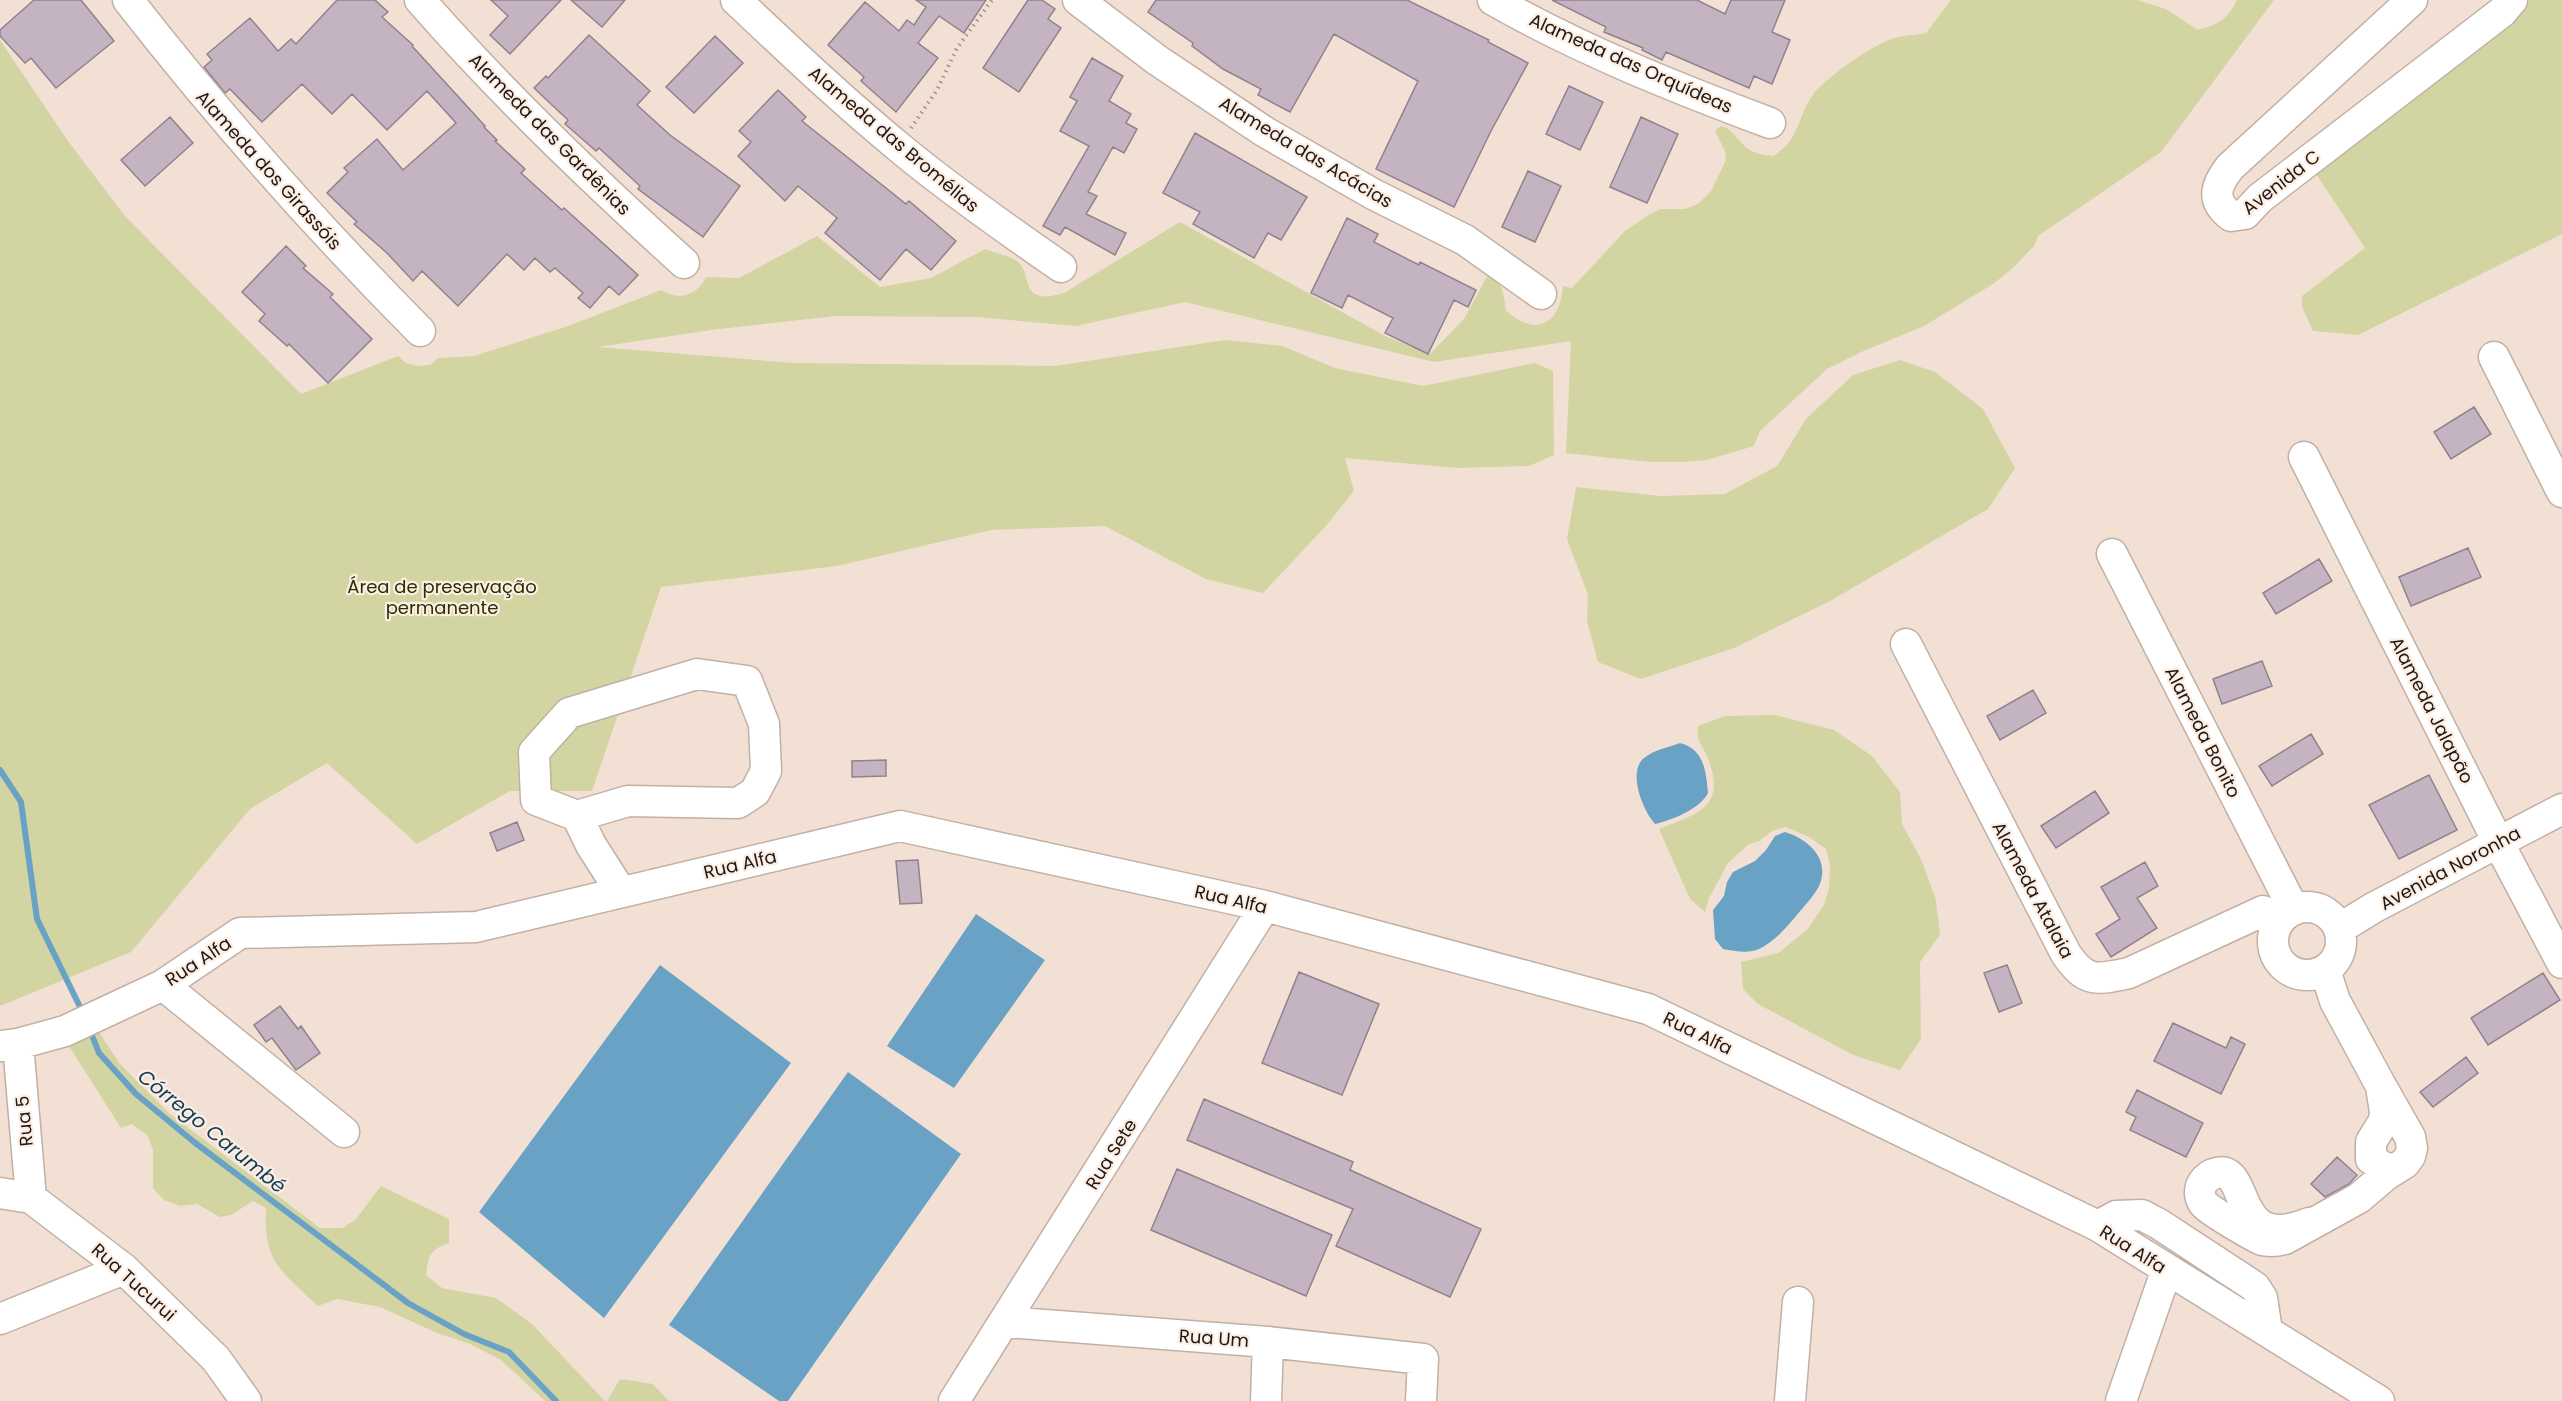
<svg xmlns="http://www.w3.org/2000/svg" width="2562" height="1401" font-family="Poppins,sans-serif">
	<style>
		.green { fill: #d2d5a2 }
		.water { fill: #6aa2c6 }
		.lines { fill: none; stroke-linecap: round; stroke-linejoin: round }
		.stream { stroke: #6aa2c6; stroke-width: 6 }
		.building { fill: #c4b4c1; stroke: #91818e; stroke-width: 1.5 }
		.minor-casing { stroke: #c2b0a4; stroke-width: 33 }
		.path { stroke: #a2948b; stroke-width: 4; stroke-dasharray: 1.5 4.5; stroke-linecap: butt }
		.minor { stroke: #fff; stroke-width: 30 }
		.labels { text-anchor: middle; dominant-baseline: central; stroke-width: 4.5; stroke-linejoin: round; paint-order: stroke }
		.street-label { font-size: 18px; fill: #1f1814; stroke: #fdeee4 }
		.park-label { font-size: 18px; fill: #2c2d00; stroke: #fdeee4 }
		.water-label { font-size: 20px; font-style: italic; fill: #103e58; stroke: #fdeee4 }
	</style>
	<rect width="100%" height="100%" fill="#f3e0d4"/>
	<path class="green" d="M1951,0H2137L2166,9L2198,30C2218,25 2228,19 2237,0H2274L2161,152L2038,236L2034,246L2013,268L1993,284L1924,326L1861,352L1827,369L1760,431L1754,446L1707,460L1683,462H1649L1566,453L1571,341L1434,362L1185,302L1076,326L975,317L835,316L711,330L598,347L794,363L1055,366L1225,340L1282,346L1335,368L1423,386L1535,363L1553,371L1554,455L1529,466L1458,468L1345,458L1354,491L1325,527L1263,593L1206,579L1105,526L991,530L837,566L661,587L592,791H510L417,844L327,763L250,809L131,952L0,1006V40L68,141L125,216L301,394L398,356L406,363L417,366L430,365L438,358L474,356L571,325L661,290C679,301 697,296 706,277L739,278L817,236L880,287L931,278L985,249C994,253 1008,255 1017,261C1034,274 1017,307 1064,293L1180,222L1385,336L1430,354L1464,319L1489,273C1503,282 1504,296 1506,311C1536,337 1560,325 1563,286L1572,288L1625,231L1647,216L1660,209H1685L1698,204L1711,191L1726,160L1725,151L1715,131L1721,126C1733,129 1738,141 1748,149C1756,154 1764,155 1773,156C1800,140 1796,120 1812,96C1823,79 1875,43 1895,38C1905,35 1916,35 1926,33Z
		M2528,0H2562V234L2358,335L2313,331L2302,307V296L2365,248L2316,174L2377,124L2450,71Z
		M1900,360L1935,372L1983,409L2015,468L1988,509L1832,600L1734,648L1641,679L1598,662L1587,621L1588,595L1567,539L1576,487L1661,496L1725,494L1777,466L1806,419L1853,375Z
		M1775,715L1834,730L1872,756L1900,792L1902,824L1922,861L1936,900L1940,935L1920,962L1921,1039L1900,1070L1853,1055L1758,1004L1743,989L1741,962L1778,953L1807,930L1824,905L1829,888L1830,865L1826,849L1809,837L1786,827L1772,831L1759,841L1749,844L1728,863L1709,898L1705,912L1690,899L1659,829C1696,814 1726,809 1709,761C1704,745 1696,745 1698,726L1725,716Z
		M97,1029L120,1064L170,1114L320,1228H343L356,1219L381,1186L449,1219V1243C429,1250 429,1255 426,1275L442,1288L496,1298L532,1324L605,1401H545L501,1360L468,1343L437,1333L380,1307L337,1299L318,1306C281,1271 263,1262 266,1208L253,1201L231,1215L220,1217L197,1204L180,1206L164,1200L153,1188V1150L148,1136L132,1124L121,1128L67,1043Z
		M620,1379L653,1384L669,1401H607Z"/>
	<path class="water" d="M1680,743C1704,749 1706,771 1708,793C1700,809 1672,820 1655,824C1643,811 1627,772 1644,758C1654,750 1669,747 1680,743Z
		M1785,832C1808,839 1831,859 1819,886C1814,896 1804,906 1797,915C1787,927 1774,942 1759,949C1748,954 1735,951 1723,949L1715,939L1713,910L1724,896L1727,882L1733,872L1755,861L1766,850L1775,836Z
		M976,914L1045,960L954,1088L887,1046Z
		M660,965L791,1063L604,1318L479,1212Z
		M848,1072L961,1154L788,1401H779L669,1325Z"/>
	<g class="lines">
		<path class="stream" d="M0,770L21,802L37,919L83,1013
			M89,1028L99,1053L136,1094L194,1142L408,1303L464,1334L509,1352L556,1401"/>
	</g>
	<path class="building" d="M34,0H81L114,41L56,88L31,58L25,63L0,36V30Z
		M337,0H375L388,12L382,17L413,45L412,46L485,126L484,127L497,140L495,141L525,169L521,173L562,210L564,208L638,275L619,295L609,286L590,308L578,298L583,293L555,268L550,272L535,258L524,270L507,254L458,306L422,271L413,281L387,253L354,224L357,222L327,193L348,172L344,168L377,139L403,170L456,123L427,91L387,130L352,94L332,114L302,84L262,122L230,89L225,93L204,67L212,60L207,54L250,18L278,51L291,39L296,44Z
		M491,0H561L510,54L490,35L508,16Z
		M571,0H625L602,27Z
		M916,0H986L964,33L939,16L918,43L938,58L896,112L861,81L864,77L828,45L865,2L899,31L907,20L914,25L926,7Z
		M1028,0H1042L1055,9L1048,19L1061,28L1019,92L983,68Z
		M1156,0H1407L1489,40L1488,42L1528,63L1491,131L1454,207L1376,169L1418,81L1334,34L1290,112L1258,95L1261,89L1223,69L1192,46L1193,43L1148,12Z
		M1552,0H1697L1725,14L1731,0H1785L1772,32L1790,40L1772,84L1754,76L1749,88L1666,52L1662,60L1642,50L1643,48L1604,32L1606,27Z
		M589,35L650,91L637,105L670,135L740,186L703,237L638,189L640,186L599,148L596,151L565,124L568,120L534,88L546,76L548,78Z
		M715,36L743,63L694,113L666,87Z
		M1092,58L1123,76L1109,101L1131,114L1126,123L1137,129L1124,153L1113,147L1088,192L1097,196L1086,214L1126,233L1115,255L1065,227L1060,235L1043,226L1089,146L1060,131L1077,101L1070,97Z
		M1569,86L1603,102L1580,150L1546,134Z
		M778,90L806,117L802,121L906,204L909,201L956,241L931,270L906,249L880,280L825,233L837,218L798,186L785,201L738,156L751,142L739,131Z
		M170,117L193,143L145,186L121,160Z
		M1641,117L1678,134L1647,203L1610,187Z
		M1195,133L1307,197L1281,240L1268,233L1254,258L1193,224L1200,212L1163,193Z
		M1528,171L1561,186L1535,242L1502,227Z
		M1347,218L1378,234L1374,242L1419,265L1420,262L1476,290L1468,307L1454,300L1428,354L1385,333L1393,318L1348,295L1342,308L1311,293Z
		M286,246L306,266L303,268L333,294L330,297L372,339L328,383L289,344L287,346L259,321L265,314L242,292Z
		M2474,407L2491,434L2451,459L2434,432Z
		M2468,548L2481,577L2411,606L2399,577Z
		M2319,559L2332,581L2276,614L2263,593Z
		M2262,661L2272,686L2222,704L2213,679Z
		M2033,690L2046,713L2000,740L1987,716Z
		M2311,734L2323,754L2272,786L2259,766Z
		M886,760V776L852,777V761Z
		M2429,775L2457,830L2399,859L2369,805Z
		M2095,791L2109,813L2056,848L2041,826Z
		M517,822L524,840L497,851L490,833Z
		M918,860L922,903L900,904L896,861Z
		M2145,862L2158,886L2137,898L2157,928L2111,957L2096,934L2120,919L2101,887Z
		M2007,965L2022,1003L1999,1012L1984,973Z
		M1299,972L1379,1004L1342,1095L1262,1063Z
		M2543,973L2560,1000L2488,1045L2471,1018Z
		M280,1006L298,1029L301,1026L320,1053L296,1070L272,1038L266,1042L254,1025Z
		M2173,1023L2226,1048L2231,1037L2245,1044L2221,1094L2154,1061Z
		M2466,1057L2478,1073L2433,1107L2420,1092Z
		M2137,1090L2203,1123L2186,1157L2130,1130L2136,1117L2126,1112Z
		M1204,1099L1353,1162L1350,1170L1481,1229L1450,1297L1336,1246L1353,1209L1187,1140Z
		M2337,1157L2357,1175L2349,1184L2325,1197L2311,1184Z
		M1177,1169L1332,1235L1306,1296L1151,1230Z"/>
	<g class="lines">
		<defs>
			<path id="minor" d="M128,0C220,118 315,225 420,331
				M420,0C502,94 592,180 684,263
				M736,0C791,52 847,105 906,153C956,194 1009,231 1061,267
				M1078,0L1157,60L1265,132L1373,194L1465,240L1541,294
				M1493,0C1581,50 1676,88 1770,123
				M2412,0L2230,167C2216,185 2210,200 2231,216L2245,214L2260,198L2502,12L2512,0
				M2494,357L2562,492
				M2304,457L2498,842L2562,963
				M2112,554L2294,910
				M1906,644L2066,954C2086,983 2096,980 2129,973L2263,911L2280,919
				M577,816L536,800L534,752L569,713L697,674L747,681L764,724L766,771L755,792L738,803L628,801L577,816L591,845L621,892
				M2273 941a34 34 0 1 1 68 0a34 34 0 1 1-68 0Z
				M2339,929L2373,908L2562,809
				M2325,970L2335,1001L2381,1086
				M163,985L344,1132
				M18,1044L31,1198
				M0,1046L18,1044L65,1031L84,1022L163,985L240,933L476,927L900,826L1265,906L1648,1009L2098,1226L2379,1401
				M0,1193L31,1198L124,1269L216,1359L246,1401
				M2309,1223C2226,1256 2254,1159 2213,1174C2208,1176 2203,1181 2201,1186C2199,1192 2200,1199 2204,1204C2208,1210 2253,1236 2262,1240C2270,1242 2277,1241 2285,1239L2359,1198L2386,1175L2405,1163L2410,1156L2412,1148L2410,1137L2381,1086L2385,1112L2384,1121L2371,1142V1159L2386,1169L2396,1168
				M2098,1226L2116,1216L2142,1215L2159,1224L2255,1287L2262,1298L2267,1331
				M0,1319L124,1269
				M1006,1322L1268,1342L1423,1359L1421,1401
				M954,1401L1265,906
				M1266,1401L1268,1342
				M1790,1401L1798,1302
				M2121,1401L2167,1269"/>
		</defs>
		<use href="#minor" class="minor-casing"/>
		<path class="path" d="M911,128L937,90L957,48L992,0"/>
		<use href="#minor" class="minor"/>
	</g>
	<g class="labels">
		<g class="street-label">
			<text transform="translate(1631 63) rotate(24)">Alameda das Orquídeas</text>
			<text transform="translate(550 134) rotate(45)">Alameda das Gardênias</text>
			<text transform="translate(894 139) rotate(40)">Alameda das Bromélias</text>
			<text transform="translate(1306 152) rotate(31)">Alameda das Acácias</text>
			<text transform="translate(269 170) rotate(48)">Alameda dos Girassóis</text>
			<text transform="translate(2281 182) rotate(-38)">Avenida C</text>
			<text transform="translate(2432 710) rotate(63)">Alameda Jalapão</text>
			<text transform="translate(2203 732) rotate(63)">Alameda Bonito</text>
			<text transform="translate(740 864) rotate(-13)">Rua Alfa</text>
			<text transform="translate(2450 868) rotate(-28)">Avenida Noronha</text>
			<text transform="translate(2033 890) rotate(62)">Alameda Atalaia</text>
			<text transform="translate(1231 899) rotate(13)">Rua Alfa</text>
			<text transform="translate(198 961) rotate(-33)">Rua Alfa</text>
			<text transform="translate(1698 1033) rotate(26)">Rua Alfa</text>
			<text transform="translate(24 1121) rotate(-95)">Rua 5</text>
			<text transform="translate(1111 1154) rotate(-58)">Rua Sete</text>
			<text transform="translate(2133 1249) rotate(32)">Rua Alfa</text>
			<text transform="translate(134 1282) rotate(42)">Rua Tucurui</text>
			<text transform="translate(1214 1338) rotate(4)">Rua Um</text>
		</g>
		<g class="park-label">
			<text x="442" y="586">Área de preservação<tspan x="442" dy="21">permanente</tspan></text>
		</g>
		<g class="water-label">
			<text transform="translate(212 1131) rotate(39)">Córrego Carumbé</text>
		</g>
	</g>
</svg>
